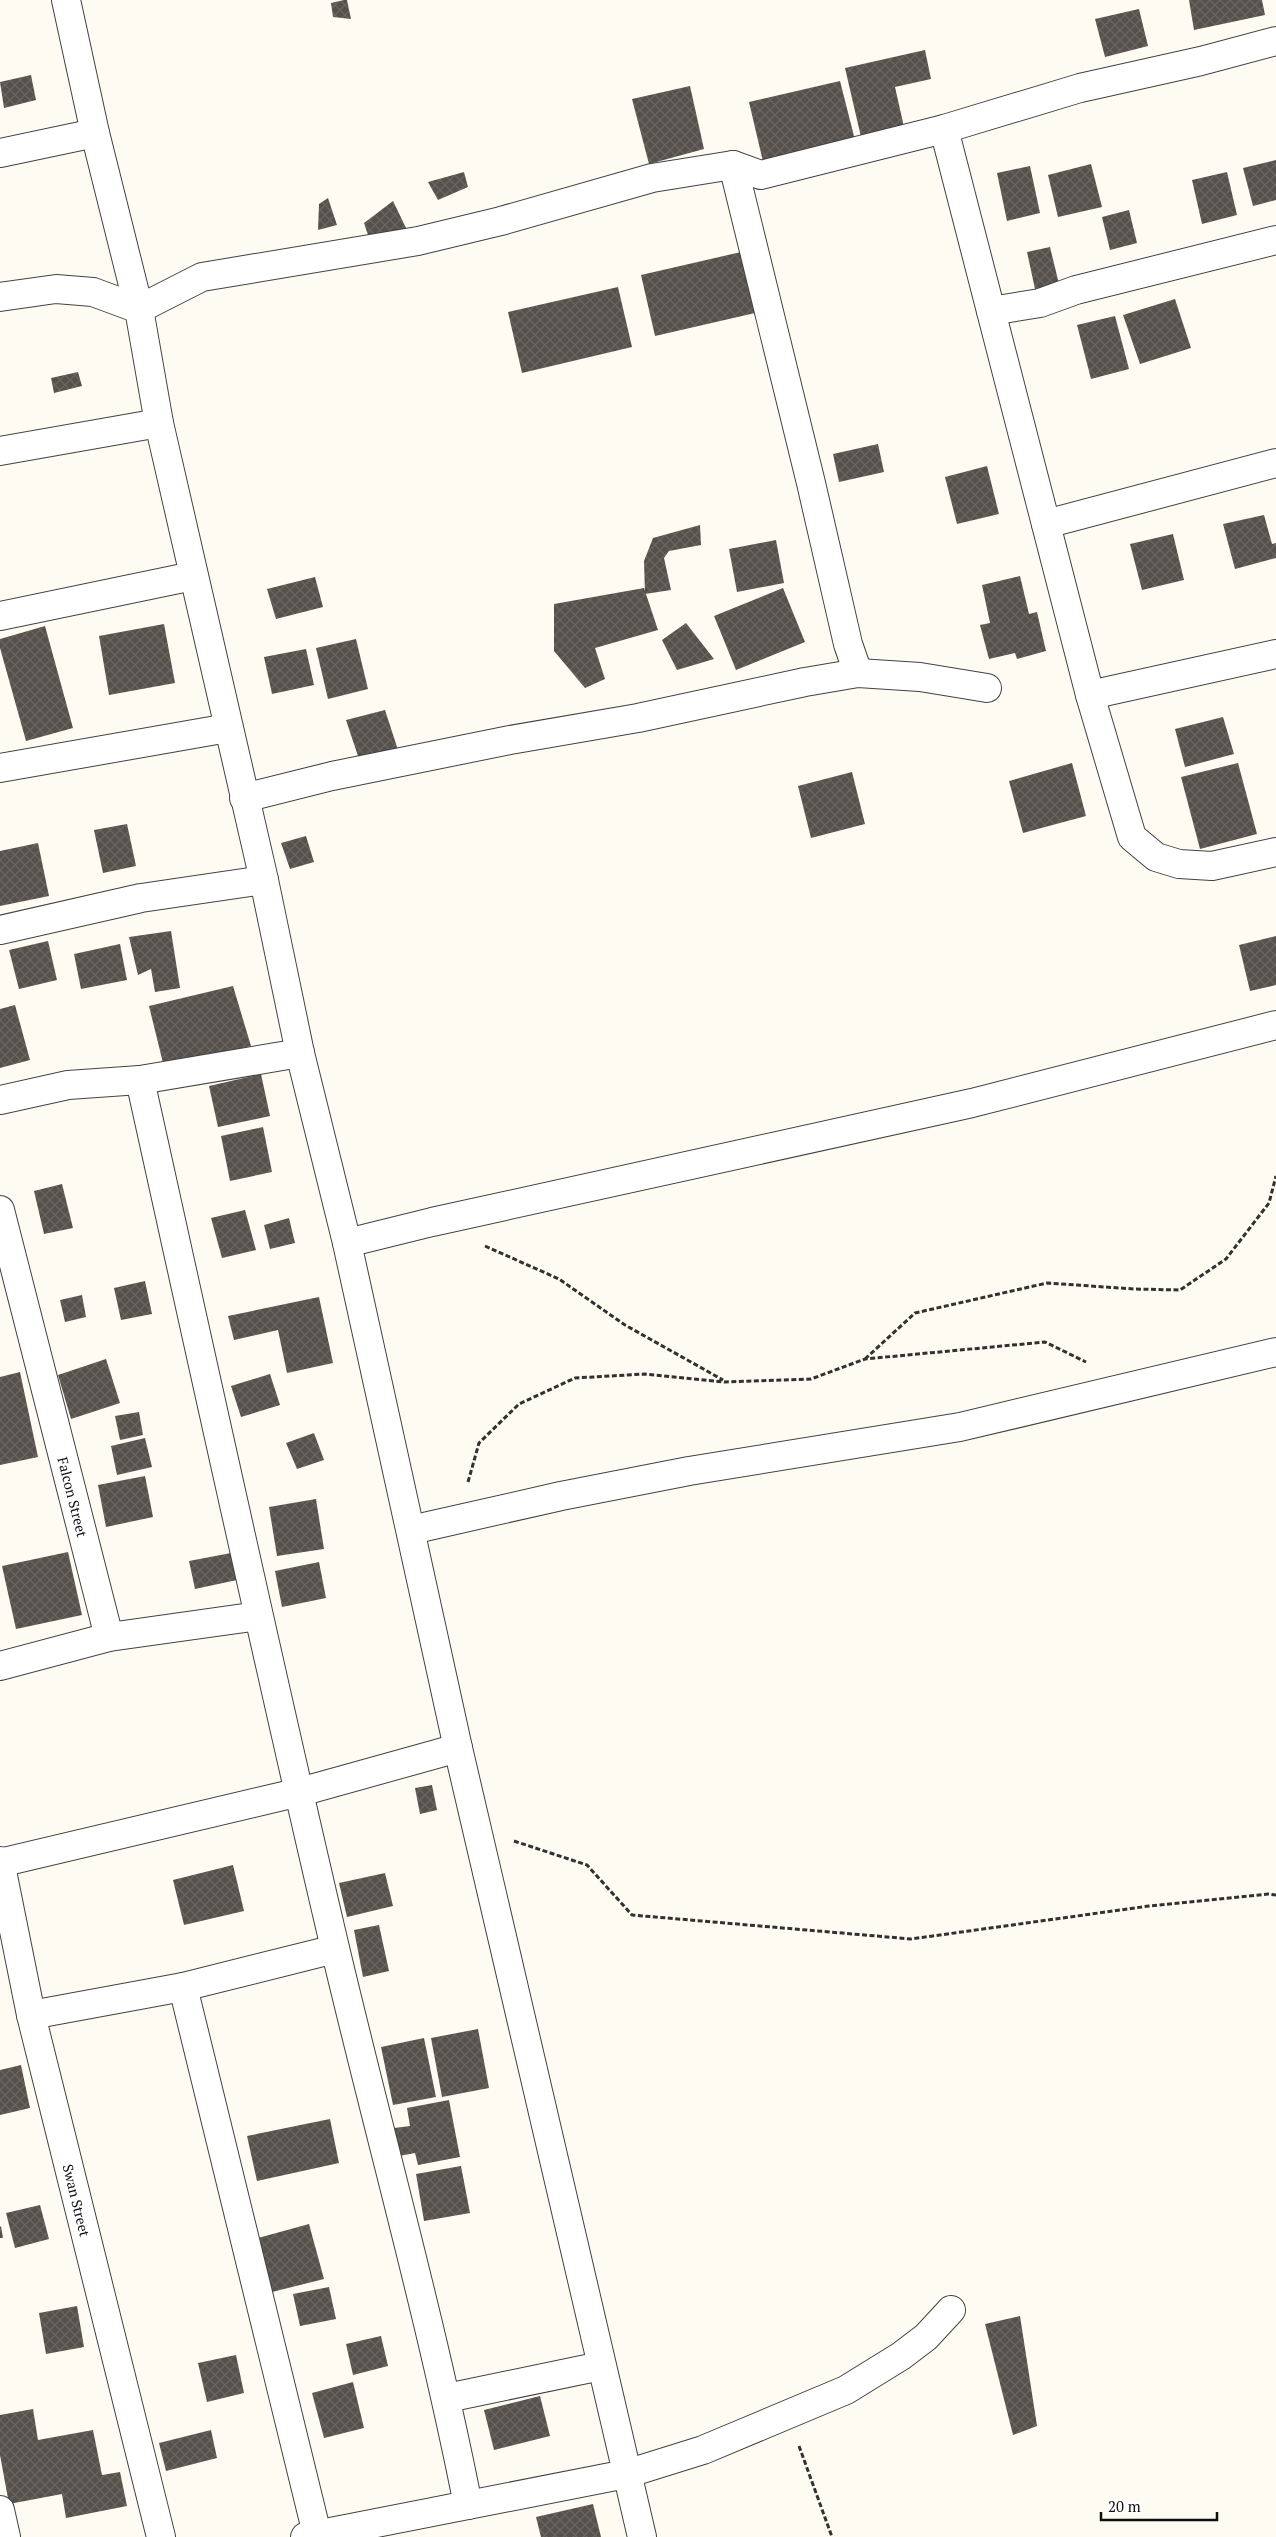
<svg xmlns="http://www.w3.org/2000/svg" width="1276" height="2537" font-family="'PT Serif',serif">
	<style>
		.building { fill: url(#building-cross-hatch) }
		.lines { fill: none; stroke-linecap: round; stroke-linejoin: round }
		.street-casing { stroke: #424242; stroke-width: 30 }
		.path { stroke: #313131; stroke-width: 3; stroke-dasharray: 5 2.5; stroke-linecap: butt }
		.street { stroke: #fff; stroke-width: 28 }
		.labels { text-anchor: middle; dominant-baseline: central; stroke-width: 5; stroke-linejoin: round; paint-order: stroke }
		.street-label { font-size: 14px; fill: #0f0f0f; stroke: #fff }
	</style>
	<defs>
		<pattern id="building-cross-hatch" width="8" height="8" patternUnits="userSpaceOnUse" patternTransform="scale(1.25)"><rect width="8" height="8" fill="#57514c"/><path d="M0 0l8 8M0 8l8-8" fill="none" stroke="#6a6561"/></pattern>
	</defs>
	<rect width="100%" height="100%" fill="#fefcf2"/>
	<path class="building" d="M344,0H347L351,19L333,17L331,3Z
		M1189,0H1262L1265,15L1194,30Z
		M1139,9L1148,46L1105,57L1095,19Z
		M925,50L931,79L895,87L904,127L861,137L845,68Z
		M31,75L36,100L4,108L0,82Z
		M840,81L855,140L764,166L749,102Z
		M690,86L704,149L649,164L632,99Z
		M1276,160V200L1253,206L1243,168Z
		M1091,164L1102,207L1058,217L1048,175Z
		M1030,166L1040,213L1007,221L997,173Z
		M464,172L468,187L438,200L428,182Z
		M1227,172L1237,215L1202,224L1192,180Z
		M328,198L337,225L318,230L319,204Z
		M393,201L408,232L370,241L364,223Z
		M1129,210L1137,243L1110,250L1102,217Z
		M1050,247L1059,284L1035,289L1027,252Z
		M741,252L755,313L655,336L641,275Z
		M618,287L632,347L522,373L508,312Z
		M1175,299L1191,348L1140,364L1123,315Z
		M1115,316L1129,369L1091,379L1077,325Z
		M78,372L82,386L54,393L51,378Z
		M878,444L884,472L839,482L833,454Z
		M987,466L999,514L957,524L945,477Z
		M1264,515L1272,544L1276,543V558L1235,569L1223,524Z
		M700,525L701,545L669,551L664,558L671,590L645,594L644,561L653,538Z
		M1173,534L1184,580L1142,590L1130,544Z
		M776,540L784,583L737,592L729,549Z
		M1020,576L1029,614L1037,612L1046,651L1017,659L1015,653L989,659L980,625L990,623L982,585Z
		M315,577L323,607L276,619L267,589Z
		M644,588L658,630L595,648L605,679L585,688L554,651V604Z
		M783,588L805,642L736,670L714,616Z
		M686,623L714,659L677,670L662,640Z
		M164,624L175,683L109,695L99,636Z
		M45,626L73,728L26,741L0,648V639Z
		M356,639L368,689L328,699L316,648Z
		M306,649L314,685L272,694L264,657Z
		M385,710L399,753L361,765L346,720Z
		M1223,717L1234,754L1185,767L1175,729Z
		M1072,763L1086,816L1023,833L1009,781Z
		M1238,763L1257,834L1200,849L1181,777Z
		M852,772L865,824L811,838L798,786Z
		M127,824L136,866L103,873L94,830Z
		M306,836L314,862L290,869L281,843Z
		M38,843L49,896L0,906V851Z
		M171,931L180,988L155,992L151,969L138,975L129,937Z
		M1276,936V985L1250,991L1239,945Z
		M48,941L57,980L19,989L9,950Z
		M120,944L127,980L81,989L74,954Z
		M233,986L251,1046L164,1067L149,1006Z
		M15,1005L30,1060L0,1068V1009Z
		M261,1074L270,1116L218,1127L209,1086Z
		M263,1127L272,1172L230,1181L221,1136Z
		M62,1184L73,1228L44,1234L34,1191Z
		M245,1210L256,1250L222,1258L211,1218Z
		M289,1218L295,1243L270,1249L264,1225Z
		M145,1281L152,1314L121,1320L114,1288Z
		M82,1295L86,1317L65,1322L60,1300Z
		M319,1297L333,1363L287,1373L278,1330L234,1340L228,1316Z
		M106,1359L120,1403L71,1419L58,1375Z
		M20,1372L38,1457L0,1465V1377Z
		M270,1374L280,1405L241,1417L231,1386Z
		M139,1412L143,1435L120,1440L115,1416Z
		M314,1433L324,1460L297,1469L286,1443Z
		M145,1438L152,1467L117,1475L111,1446Z
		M145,1476L153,1517L106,1527L98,1485Z
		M316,1499L324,1549L277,1556L269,1507Z
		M68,1552L82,1615L16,1629L2,1566Z
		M231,1553L237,1580L195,1589L189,1561Z
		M319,1562L326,1598L282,1607L275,1571Z
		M432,1785L437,1810L420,1814L415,1788Z
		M233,1865L244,1911L184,1925L173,1880Z
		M385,1873L393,1906L347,1917L339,1883Z
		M379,1925L389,1971L363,1977L354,1930Z
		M478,2029L489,2088L442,2097L431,2038Z
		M424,2038L436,2097L393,2105L381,2047Z
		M21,2065L30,2108L0,2115V2070Z
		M449,2100L460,2157L418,2165L415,2153L399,2156L394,2128L410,2126L407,2108Z
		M330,2119L339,2163L257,2181L247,2136Z
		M461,2166L470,2213L424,2221L416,2174Z
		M40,2205L49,2239L15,2248L6,2213Z
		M309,2224L324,2279L272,2292L258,2238Z
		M1,2226L3,2238H0V2227Z
		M329,2287L336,2319L300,2326L293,2294Z
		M77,2306L84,2347L46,2354L39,2313Z
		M1020,2316L1037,2426L1013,2435L985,2324Z
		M381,2336L388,2366L353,2375L346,2344Z
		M236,2355L244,2393L207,2402L198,2363Z
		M353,2382L364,2428L324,2438L312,2393Z
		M540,2396L550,2436L494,2450L484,2410Z
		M33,2409L38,2440L93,2430L102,2475L120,2472L127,2506L66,2518L62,2494L9,2504L0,2455V2415Z
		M211,2430L217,2458L166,2471L159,2443Z
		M593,2504L601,2537H541L536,2517Z"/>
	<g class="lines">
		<defs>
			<g id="street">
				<path d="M66,0L95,133L139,309L159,423L264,880L300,1053L347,1243L458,1748L642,2537"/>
				<path d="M944,129L1090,695L1132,837L1156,857L1179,864L1212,866L1276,852"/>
				<path d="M0,153L95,133"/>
				<path d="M733,165L811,483L848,644L858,673"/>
				<path d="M0,297L56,289L93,292L139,309L202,277L418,241L501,221L652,178L733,165L761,175L944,129L1080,88L1201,61L1276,41"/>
				<path d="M991,311L1040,303L1076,290L1276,240"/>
				<path d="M0,451L159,423"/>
				<path d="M1046,524L1276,463"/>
				<path d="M0,616L193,576"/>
				<path d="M1090,695L1276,654"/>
				<path d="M0,768L228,728"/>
				<path d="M244,798L332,776L510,740L638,718L805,682L858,673L920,677L987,688"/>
				<path d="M0,930L141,898L264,880"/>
				<path d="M140,1080C204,1369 267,1659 335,1948C379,2134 431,2318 468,2505"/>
				<path d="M0,1100L68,1085L140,1080L300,1053"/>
				<path id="s1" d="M0,1210L109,1637"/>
				<path d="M347,1243L432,1222L972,1103L1276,1025"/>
				<path d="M411,1530L561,1496L689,1471L960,1427L1276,1352"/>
				<path d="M0,1666L109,1637L258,1616"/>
				<path id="s2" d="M0,1861L31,2015L161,2537"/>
				<path d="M0,1863L300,1792L458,1748"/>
				<path d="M183,1987L317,2534"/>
				<path d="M31,2015L183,1987L335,1949"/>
				<path d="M447,2398L601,2366"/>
				<path d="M0,2510L6,2537"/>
				<path d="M305,2537L626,2474L703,2450L846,2390L901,2356L926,2337L951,2310"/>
			</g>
		</defs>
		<use href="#street" class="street-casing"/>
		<path class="path" d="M485,1246L559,1279L625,1325L723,1380
			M865,1359L915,1313L1047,1283L1134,1289L1180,1290L1226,1259L1269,1203L1276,1176
			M468,1482L479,1443L519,1404L575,1378L645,1374L725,1382L811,1379L865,1359L1045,1342L1086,1362
			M514,1841L587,1865L632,1915L911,1939L1149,1906L1268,1894L1276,1895
			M799,2446L832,2537"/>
		<use href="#street" class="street"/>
	</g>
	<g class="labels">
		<g class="street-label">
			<text stroke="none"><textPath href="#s1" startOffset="296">Falcon Street</textPath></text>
			<text stroke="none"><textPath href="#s2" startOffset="348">Swan Street</textPath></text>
		</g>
	</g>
	<path d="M1101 2512v8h116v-8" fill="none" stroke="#0f0f0f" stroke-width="2.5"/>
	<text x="1108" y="2512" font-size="15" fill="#0f0f0f" stroke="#ffffff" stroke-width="4" paint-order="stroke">20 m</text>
</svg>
